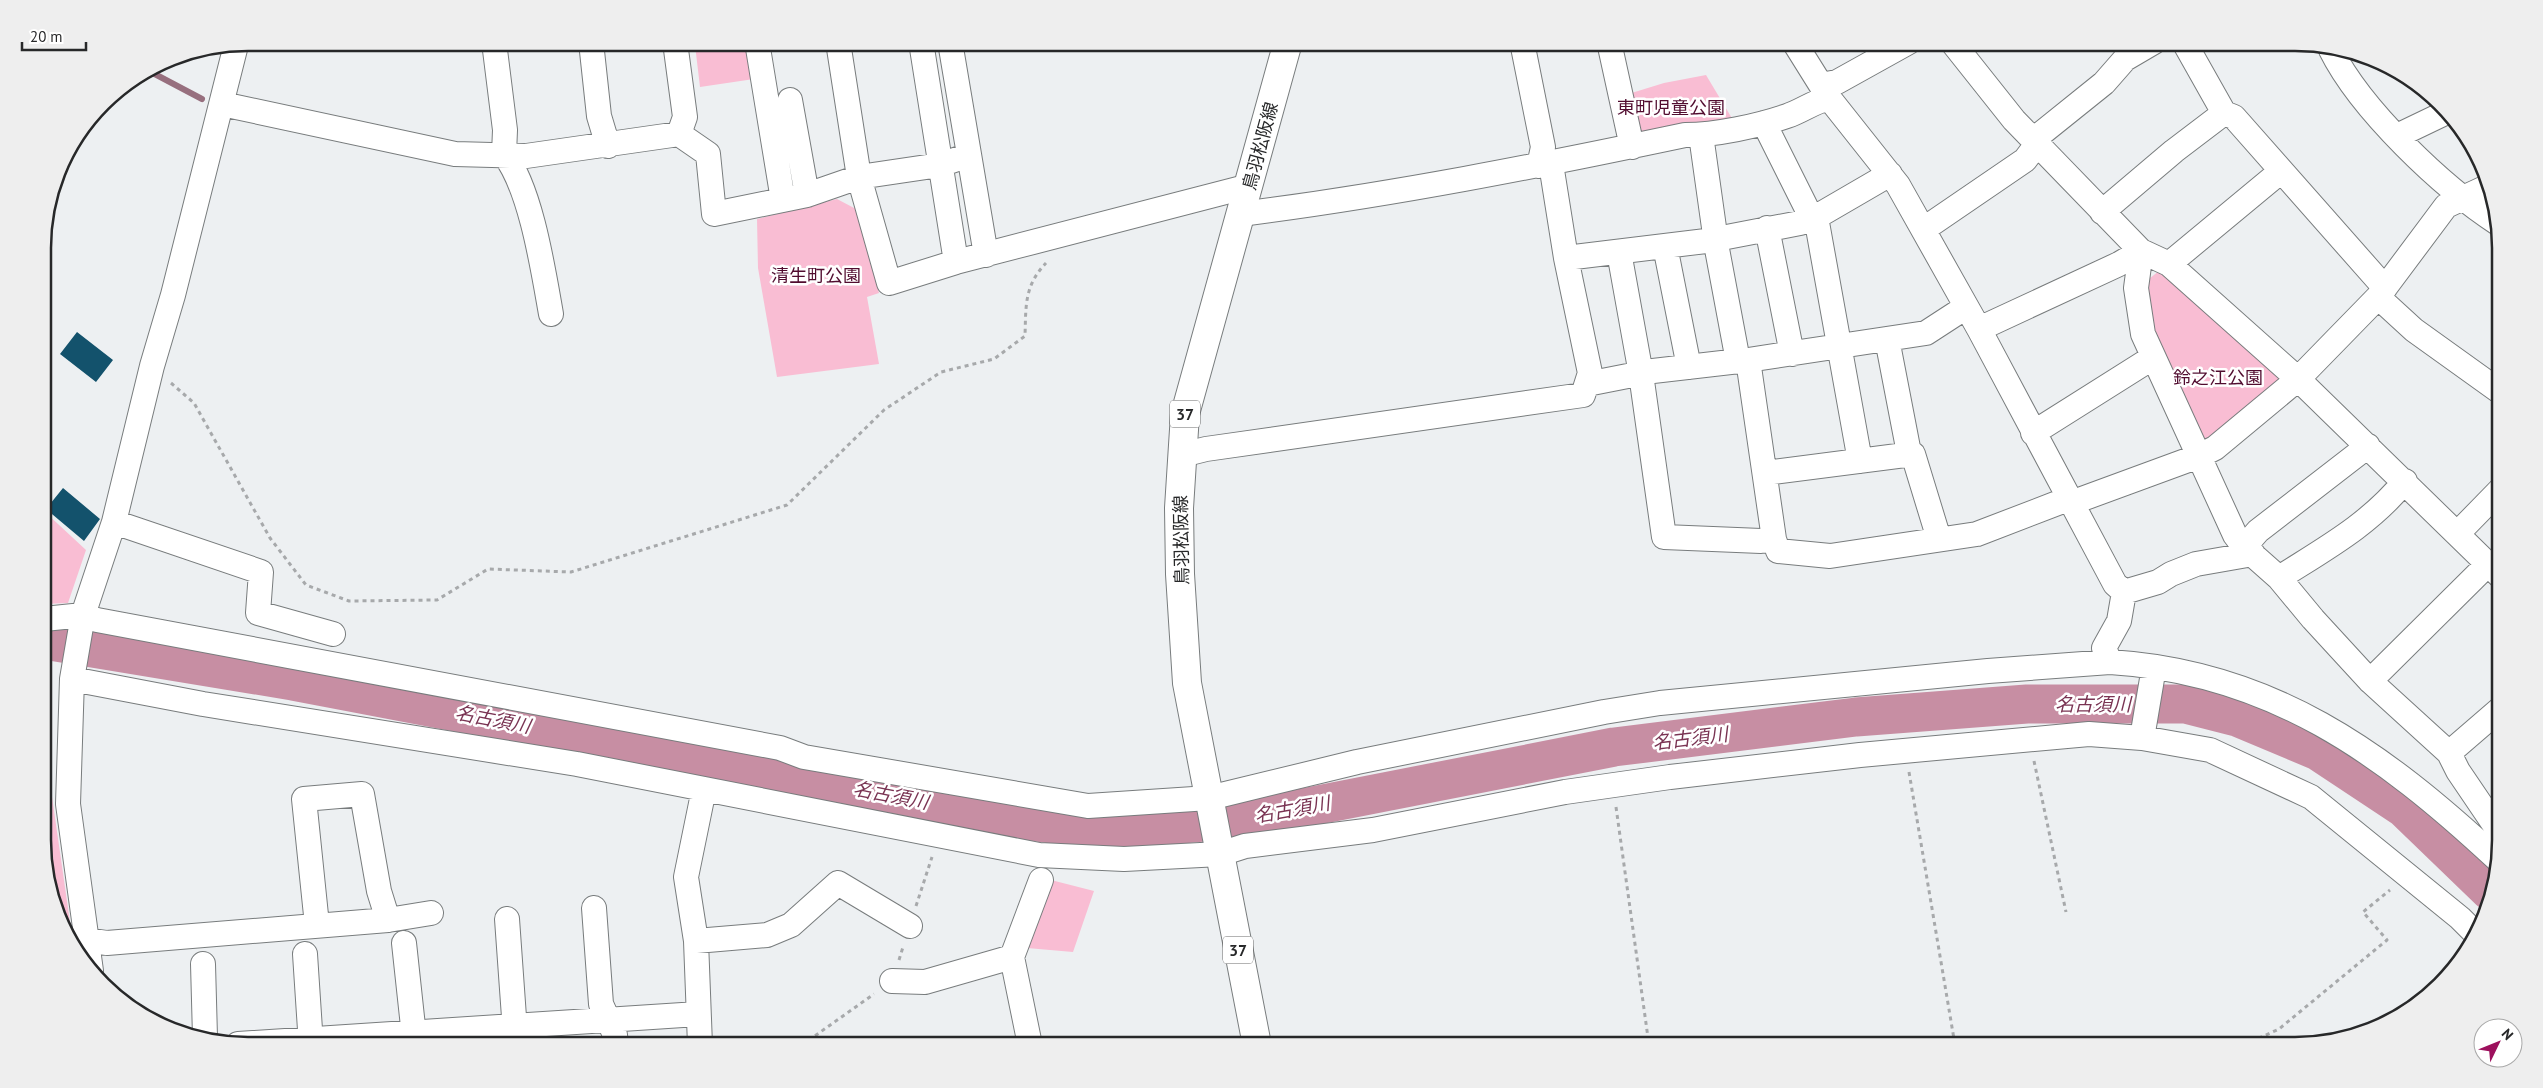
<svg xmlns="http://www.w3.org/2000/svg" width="2543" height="1088" font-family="'PT Sans','Noto Sans JP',sans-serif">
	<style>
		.green { fill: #f9bdd3 }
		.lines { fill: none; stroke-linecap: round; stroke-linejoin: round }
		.stream { stroke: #976f7e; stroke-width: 6 }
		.river { stroke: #c78ea3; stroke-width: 39 }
		.building { fill: #13526c }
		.minor-casing { stroke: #787c7d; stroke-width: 26 }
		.major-casing { stroke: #787c7d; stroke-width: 30 }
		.path { stroke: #a7a9ab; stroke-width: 3; stroke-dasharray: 4 4; stroke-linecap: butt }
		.minor { stroke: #fff; stroke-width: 24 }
		.major { stroke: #fff; stroke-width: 28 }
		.labels { text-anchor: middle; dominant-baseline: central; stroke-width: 5; stroke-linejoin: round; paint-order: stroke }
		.shield { fill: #fff; stroke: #686869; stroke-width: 1 }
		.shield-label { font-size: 16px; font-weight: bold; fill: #272829 }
		.park-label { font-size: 18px; fill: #510c2f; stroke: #fff }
		.street-label { font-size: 18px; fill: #272829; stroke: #fff }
		.water-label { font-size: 19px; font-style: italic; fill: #7a3453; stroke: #fff }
		.rim { fill: none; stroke: #272829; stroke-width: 2.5 }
	</style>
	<rect width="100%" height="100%" fill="#edf0f2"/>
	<path class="green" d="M690,43H748L754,79L700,87L695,45Z
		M1706,75L1733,120L1634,141L1625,95L1664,83Z
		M837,199L856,209L879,293L867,297L879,364L777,377L758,268L757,219Z
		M2159,271L2278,373L2279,381L2209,439L2201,437L2152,333L2145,282Z
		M44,511L86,550L68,603L44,604Z
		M44,741L71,929H65C34,877 44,800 44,741Z
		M1051,880L1094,891L1073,952L1027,948Z"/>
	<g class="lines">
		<path class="stream" d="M149,71L202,99"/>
		<path class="river" d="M44,640L293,681L1009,818L1072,827L1128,829L1257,817L1614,747L1856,717L2027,704H2186L2237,717L2318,751L2404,808L2490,891"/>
	</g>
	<path class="building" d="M77,332L113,360L96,382L60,354Z
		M63,488L100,519L84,541L46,509Z"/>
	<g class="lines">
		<defs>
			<path id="minor" d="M494,42L505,130L504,154C531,189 543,269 551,314
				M591,42L599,116L608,146
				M675,42L685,117L679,134
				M757,42L783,200
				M838,42L859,177L940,165L969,155
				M921,42L956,262
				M950,42L986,255
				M1522,42L1543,147L1539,166
				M1609,42L1632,147
				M1794,42L1829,98L1898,185L1979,329L2115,584L2124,592L2158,582L2171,574L2196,564L2253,554
				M1952,42L2014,120L2141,251L2169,264L2298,379L2500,576
				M2184,42L2224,113L2234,117L2385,288
				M2331,50C2361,110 2442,187 2499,224
				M1821,85L1837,82L1909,42
				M790,100L807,195
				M222,104L455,154L526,156L679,134L708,154L714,214L807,195L859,177L889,283L956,262L1249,186
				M1764,123L1807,209L1816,217L1860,461
				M1701,135L1717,249L1738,361
				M2397,136L2447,112
				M2033,140L2104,83L2125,59L2154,42
				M2102,212L2174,151L2224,113
				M1241,214C1391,195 1538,166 1685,135C1716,135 1758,126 1787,116C1802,111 1813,102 1829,98
				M1767,228L1792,354
				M1924,229L2025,160L2037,144
				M1665,246L1689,367
				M2141,251L2136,288L2143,334L2235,535L2244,547L2279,578L2313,619L2370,681L2449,753L2458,771L2500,833
				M1619,252L1641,374L1664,537L1761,541L1774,539L1778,551L1830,556L1977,534L2068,499
				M1566,258L1706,241L1800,223L1816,217L1890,174
				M2169,264L2280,172
				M2378,297L2414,330L2499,391
				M1979,329L2119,264L2141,251
				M1887,339L1909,453
				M1748,360L1774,539
				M1587,384L1653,371L1748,360L1926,333L1966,307
				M2033,433L2152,358
				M1182,455L1206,449L1583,395L1590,373L1566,258L1551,164
				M1765,473L1913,454L1939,539
				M2071,503L2199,456L2215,448L2298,379L2378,297L2446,206L2489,186
				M114,522L261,572L258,613L333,634
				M2457,534L2500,490
				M2244,547L2258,531L2368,446
				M2279,578C2326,548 2369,525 2405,481
				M44,619L83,615L97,620L780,748L804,757L1088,806L1209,798L1357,762L1604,712L1660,703L1988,671L2110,662C2271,672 2382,752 2497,859
				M2110,662L2104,648L2119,621L2124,592
				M72,679L203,704L577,764L1039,855L1124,859L1220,854L1245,846L1373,830L1565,792L1670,777L1860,755L2089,734L2142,738L2210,750L2311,797L2460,918L2476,934
				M2370,681L2488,564
				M2142,738L2154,667
				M2449,753L2500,709
				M594,908L601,1004L615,1035L616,1045
				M507,919L516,1045
				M317,925L304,799L362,794L379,891L388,920
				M696,941L767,935L791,925L838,883L910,926
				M404,943L415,1045
				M75,947L86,940L107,943L388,920L431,913
				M305,954L311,1045
				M1012,957L1041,880
				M203,964L205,1037
				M91,971L68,804L72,679L83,615L114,522L152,366L173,295L236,45
				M892,981L925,982L1012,957L1030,1045
				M238,1044L698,1014
				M700,1045L696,941L686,877L704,789"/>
			<path id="major" d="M1257,1045L1187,683L1180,574L1179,508L1185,414L1288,42"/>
		</defs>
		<use href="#minor" class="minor-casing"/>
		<use href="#major" class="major-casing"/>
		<path class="path" d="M171,383L194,403L270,538L306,585L349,601L437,600L488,569L571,572L787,505L884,410L941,372L994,359L1025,336C1026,306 1024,286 1046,263
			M2034,761L2066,912
			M1909,772L1955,1045
			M1616,807L1649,1045
			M916,906L932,857
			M899,960L903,947
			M802,1045L874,994
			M2244,1045L2279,1029L2387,940L2363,912L2390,890"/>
		<use href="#minor" class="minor"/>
		<use href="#major" class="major"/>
	</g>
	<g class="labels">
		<g class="shield">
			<rect x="1170" y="400.5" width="30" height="27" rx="4"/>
			<rect x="1223" y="936.5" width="30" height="27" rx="4"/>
		</g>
		<g class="shield-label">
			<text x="1185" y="414">37</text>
			<text x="1238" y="950">37</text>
		</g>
		<g class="park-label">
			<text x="1671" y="107">東町児童公園</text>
			<text x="816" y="275">清生町公園</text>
			<text x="2218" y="377">鈴之江公園</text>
		</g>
		<g class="street-label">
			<text transform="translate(1260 146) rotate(-75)">鳥羽松阪線</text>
			<text transform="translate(1181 540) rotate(-91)">鳥羽松阪線</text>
		</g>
		<g class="water-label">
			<text x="2093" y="704">名古須川</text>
			<text transform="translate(493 719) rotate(11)">名古須川</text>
			<text transform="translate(1690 738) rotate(-7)">名古須川</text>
			<text transform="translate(891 795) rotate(11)">名古須川</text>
			<text transform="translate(1292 809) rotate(-10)">名古須川</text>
		</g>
	</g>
	<path d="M0 0H2543V1088H0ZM248 51H2295A197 197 0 0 1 2492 248V840A197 197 0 0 1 2295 1037H248A197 197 0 0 1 51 840V248A197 197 0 0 1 248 51Z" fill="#eee" fill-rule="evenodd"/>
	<path class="rim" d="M248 51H2295A197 197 0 0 1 2492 248V840A197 197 0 0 1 2295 1037H248A197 197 0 0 1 51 840V248A197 197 0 0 1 248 51Z"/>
	<g transform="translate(2498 1043) rotate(47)"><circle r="24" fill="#ffffff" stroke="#a9a9a9"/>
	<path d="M0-4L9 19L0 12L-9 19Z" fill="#9d105d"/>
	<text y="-8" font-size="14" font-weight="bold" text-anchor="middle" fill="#272829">N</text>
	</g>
	<path d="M22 42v8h64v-8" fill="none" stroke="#272829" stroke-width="2.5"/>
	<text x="30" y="42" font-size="15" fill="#272829" stroke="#ffffff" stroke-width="4" paint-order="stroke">20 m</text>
</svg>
